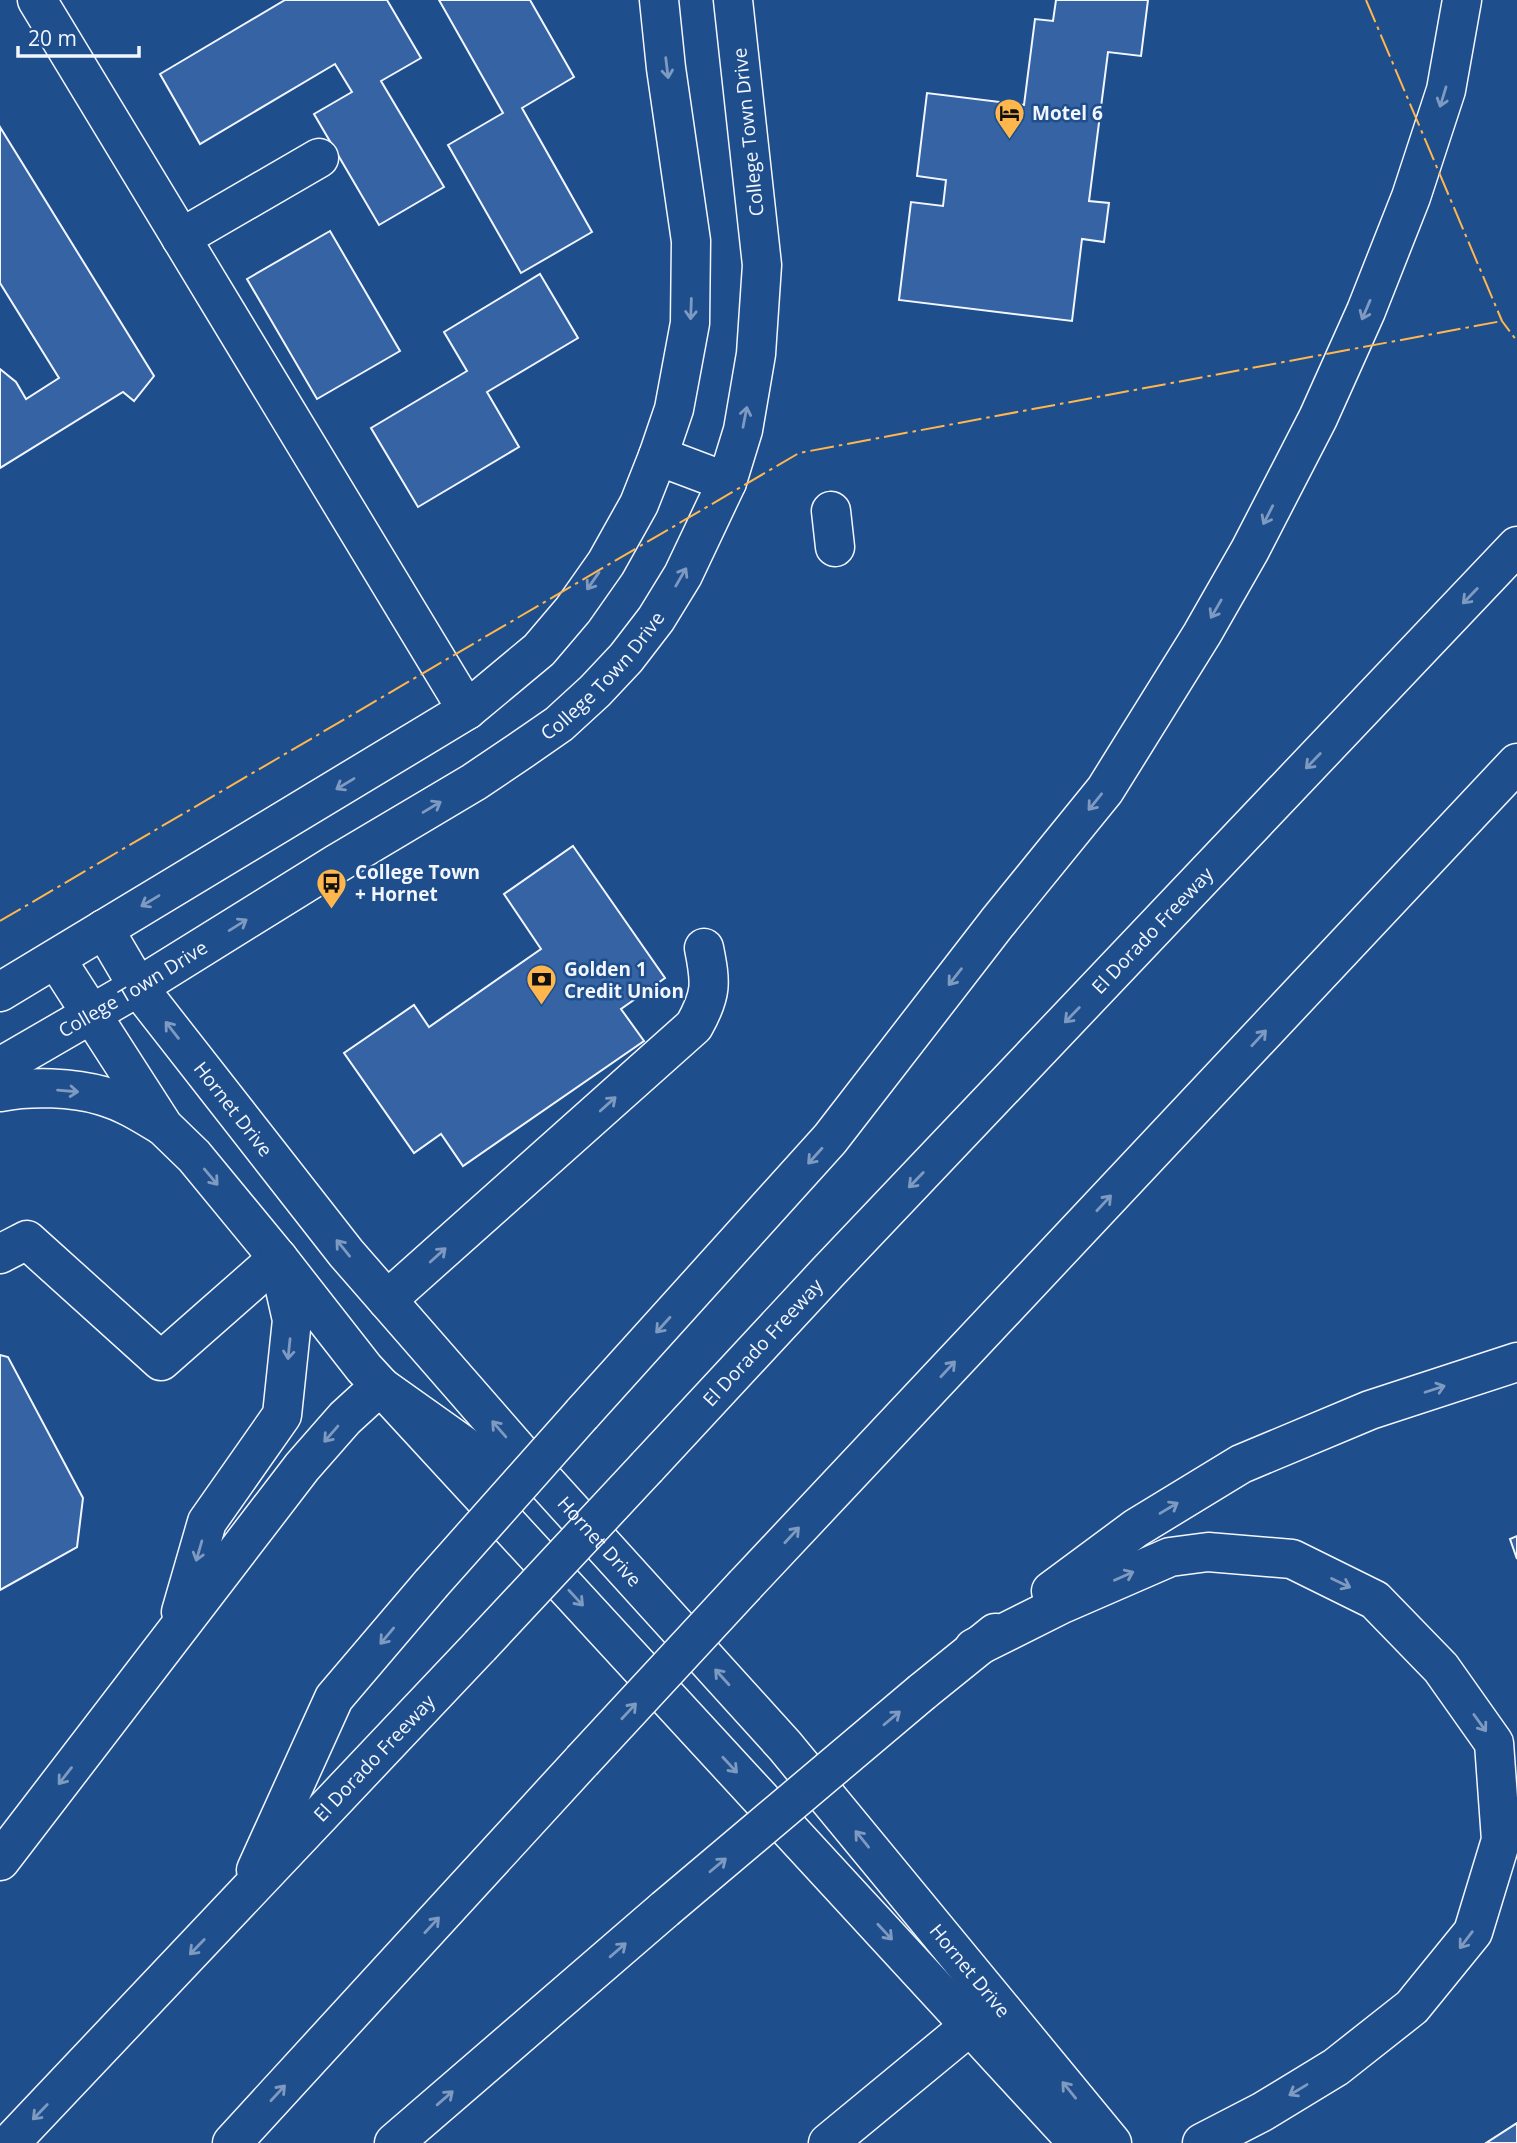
<svg xmlns="http://www.w3.org/2000/svg" width="1517" height="2143" font-family="'Open Sans',sans-serif">
	<style>
		.building { fill: #3563a3; stroke: #f2f6ff; stroke-width: 2 }
		.lines { fill: none; stroke-linecap: round; stroke-linejoin: round }
		.minor-casing { stroke: #f2f6ff; stroke-width: 41 }
		.highway-casing { stroke: #f2f6ff; stroke-width: 41 }
		.minor { stroke: #1f4e8c; stroke-width: 38 }
		.highway { stroke: #1f4e8c; stroke-width: 38 }
		.highway-bridge-casing { stroke: #f2f6ff; stroke-width: 41; stroke-linecap: butt }
		.highway-bridge { stroke: #1f4e8c; stroke-width: 38 }
		.power { stroke: #ffb74d; stroke-width: 2; stroke-dasharray: 24 5 3.5 5; stroke-linecap: butt }
		.oneway { stroke: #7e9ac0 }
		.labels { text-anchor: middle; dominant-baseline: central; stroke-width: 5; stroke-linejoin: round; paint-order: stroke }
		.poi-label { font-size: 19px; font-weight: bold; fill: #f2f6ff; stroke: #1f4e8c; text-anchor: start }
		.street-label { font-size: 19px; fill: #f2f6ff; stroke: #1f4e8c }
	</style>
	<rect width="100%" height="100%" fill="#1f4e8c"/>
	<path class="building" d="M285,0H387L421,58L381,81L444,187L379,225L314,114L352,92L335,64L200,144L160,74Z
		M439,0H530L574,77L522,108L592,232L521,273L448,145L503,113Z
		M1056,0H1148L1141,56L1108,52L1089,201L1109,203L1104,242L1082,239L1072,321L899,300L911,202L943,206L946,180L917,176L927,93L1024,105L1035,19L1053,21Z
		M0,127L154,376L134,401L123,392L0,468V369L16,382L26,399L59,378L0,283Z
		M330,231L400,351L317,399L247,279Z
		M540,274L578,338L487,392L519,447L418,507L371,428L467,371L444,332Z
		M573,846L665,978L621,1009L644,1041L463,1166L441,1134L414,1153L344,1053L414,1005L429,1027L541,949L504,894Z
		M0,1355L8,1357L83,1498L77,1547L0,1590Z
		M1517,1536V1559L1510,1539Z
		M1517,2123V2143H1486Z"/>
	<g class="lines">
		<defs>
			<g id="minor">
				<path d="M37,0L467,710"/>
				<path d="M181,238L319,158"/>
				<path d="M658,456L727,482"/>
				<path d="M831,511L835,547"/>
				<path id="s1" d="M104,929L138,987L346,1253L544,1480L785,1746L1112,2143"/>
				<path d="M56,959L164,1127L194,1156L278,1258L364,1368L1078,2143"/>
				<path d="M0,992L467,710L539,650L573,610L606,563L639,504L658,456L674,409L690,323L691,241L666,68L659,0"/>
				<path id="s2" d="M0,1067L138,987L336,864L474,782L520,751L559,724L595,691L626,658L656,619L683,575L727,482L743,430L756,354L762,265L733,0"/>
				<path d="M0,1092C31,1086 73,1087 103,1096C124,1102 143,1114 161,1125"/>
				<path d="M0,1254L27,1240L161,1361L278,1258"/>
				<path d="M387,1300L694,1026C712,994 711,983 704,948"/>
				<path d="M828,2143L971,2025"/>
			</g>
			<g id="highway">
				<path d="M582,1414L830,1139L997,923L1105,790L1202,634L1250,550L1318,418L1366,311L1411,197L1446,90L1462,0"/>
				<path id="s3" d="M647,1467L827,1273L1517,546"/>
				<path d="M745,1585L1517,763"/>
				<path d="M1051,1591L1136,1528L1241,1464L1370,1410L1517,1362"/>
				<path d="M181,1612L207,1522L282,1415L292,1320L278,1258"/>
				<path d="M974,1648L1062,1604L1170,1557L1208,1552L1292,1559L1375,1600L1441,1668L1494,1743L1501,1840L1473,1932L1412,2007L1336,2067L1262,2112L1202,2143"/>
				<path d="M922,1692L995,1633"/>
				<path d="M0,1861L302,1467L345,1418L380,1386L501,1472L544,1480"/>
				<path d="M256,1870L334,1698L431,1584"/>
				<path id="s4" d="M10,2143L480,1646"/>
				<path d="M232,2143L582,1761"/>
				<path d="M394,2143L665,1909"/>
			</g>
		</defs>
		<use href="#minor" class="minor-casing"/>
		<use href="#highway" class="highway-casing"/>
		<use href="#minor" class="minor"/>
		<use href="#highway" class="highway"/>
		<defs>
			<path id="highway-bridge" d="M431,1584L582,1414
				M480,1646L647,1467
				M582,1761L745,1585
				M665,1909L922,1692"/>
		</defs>
		<use href="#highway-bridge" class="highway-bridge-casing"/>
		<use href="#highway-bridge" class="highway-bridge"/>
		<path class="power" d="M1366,0L1502,321L1517,341
			M0,921L799,453L1502,321"/>
	</g>
	<defs><path id="oneway-shaft" d="M-6 0H5M1.5-3L5.5 0L1.5 3" fill="none" stroke-width="1.6" stroke-linecap="round" stroke-linejoin="round" transform="scale(1.75)"/></defs>
	<g class="oneway">
		<use href="#oneway-shaft" transform="translate(667 68) rotate(83)"/>
		<use href="#oneway-shaft" transform="translate(1443 97) rotate(107)"/>
		<use href="#oneway-shaft" transform="translate(691 309) rotate(92)"/>
		<use href="#oneway-shaft" transform="translate(1366 310) rotate(113)"/>
		<use href="#oneway-shaft" transform="translate(745 417) rotate(-79)"/>
		<use href="#oneway-shaft" transform="translate(1268 515) rotate(117)"/>
		<use href="#oneway-shaft" transform="translate(681 577) rotate(-60)"/>
		<use href="#oneway-shaft" transform="translate(593 581) rotate(125)"/>
		<use href="#oneway-shaft" transform="translate(1470 596) rotate(134)"/>
		<use href="#oneway-shaft" transform="translate(1216 609) rotate(120)"/>
		<use href="#oneway-shaft" transform="translate(1313 761) rotate(134)"/>
		<use href="#oneway-shaft" transform="translate(345 784) rotate(149)"/>
		<use href="#oneway-shaft" transform="translate(1095 802) rotate(129)"/>
		<use href="#oneway-shaft" transform="translate(432 807) rotate(-31)"/>
		<use href="#oneway-shaft" transform="translate(150 901) rotate(149)"/>
		<use href="#oneway-shaft" transform="translate(238 925) rotate(-32)"/>
		<use href="#oneway-shaft" transform="translate(955 977) rotate(128)"/>
		<use href="#oneway-shaft" transform="translate(1072 1015) rotate(134)"/>
		<use href="#oneway-shaft" transform="translate(172 1030) rotate(-128)"/>
		<use href="#oneway-shaft" transform="translate(1259 1038) rotate(-47)"/>
		<use href="#oneway-shaft" transform="translate(68 1091) rotate(5)"/>
		<use href="#oneway-shaft" transform="translate(608 1104) rotate(-42)"/>
		<use href="#oneway-shaft" transform="translate(815 1156) rotate(132)"/>
		<use href="#oneway-shaft" transform="translate(211 1177) rotate(50)"/>
		<use href="#oneway-shaft" transform="translate(916 1180) rotate(134)"/>
		<use href="#oneway-shaft" transform="translate(1104 1203) rotate(-47)"/>
		<use href="#oneway-shaft" transform="translate(343 1248) rotate(-129)"/>
		<use href="#oneway-shaft" transform="translate(438 1255) rotate(-42)"/>
		<use href="#oneway-shaft" transform="translate(663 1325) rotate(132)"/>
		<use href="#oneway-shaft" transform="translate(289 1349) rotate(96)"/>
		<use href="#oneway-shaft" transform="translate(948 1369) rotate(-47)"/>
		<use href="#oneway-shaft" transform="translate(1435 1389) rotate(-18)"/>
		<use href="#oneway-shaft" transform="translate(499 1429) rotate(-131)"/>
		<use href="#oneway-shaft" transform="translate(331 1434) rotate(131)"/>
		<use href="#oneway-shaft" transform="translate(1169 1508) rotate(-31)"/>
		<use href="#oneway-shaft" transform="translate(792 1535) rotate(-47)"/>
		<use href="#oneway-shaft" transform="translate(199 1551) rotate(106)"/>
		<use href="#oneway-shaft" transform="translate(1124 1576) rotate(-24)"/>
		<use href="#oneway-shaft" transform="translate(1341 1583) rotate(26)"/>
		<use href="#oneway-shaft" transform="translate(576 1598) rotate(47)"/>
		<use href="#oneway-shaft" transform="translate(387 1636) rotate(130)"/>
		<use href="#oneway-shaft" transform="translate(722 1677) rotate(-132)"/>
		<use href="#oneway-shaft" transform="translate(629 1711) rotate(-47)"/>
		<use href="#oneway-shaft" transform="translate(892 1718) rotate(-40)"/>
		<use href="#oneway-shaft" transform="translate(1480 1723) rotate(54)"/>
		<use href="#oneway-shaft" transform="translate(730 1765) rotate(47)"/>
		<use href="#oneway-shaft" transform="translate(65 1776) rotate(128)"/>
		<use href="#oneway-shaft" transform="translate(862 1839) rotate(-129)"/>
		<use href="#oneway-shaft" transform="translate(718 1865) rotate(-40)"/>
		<use href="#oneway-shaft" transform="translate(432 1925) rotate(-47)"/>
		<use href="#oneway-shaft" transform="translate(885 1932) rotate(47)"/>
		<use href="#oneway-shaft" transform="translate(1466 1940) rotate(127)"/>
		<use href="#oneway-shaft" transform="translate(197 1947) rotate(134)"/>
		<use href="#oneway-shaft" transform="translate(618 1950) rotate(-41)"/>
		<use href="#oneway-shaft" transform="translate(1069 2090) rotate(-129)"/>
		<use href="#oneway-shaft" transform="translate(1298 2090) rotate(149)"/>
		<use href="#oneway-shaft" transform="translate(278 2093) rotate(-47)"/>
		<use href="#oneway-shaft" transform="translate(445 2098) rotate(-41)"/>
		<use href="#oneway-shaft" transform="translate(40 2112) rotate(134)"/>
	</g>
	<defs>
		<symbol id="hotel-pin" viewBox="-11 -11 22 30"><path d="M0 17L-7.5 6A9.5 9.5 0 1 1 7.5 6Z" fill="#ffb74d" stroke="#1f4e8c"/><path d="M-6-4.5h1.5V1H6V5H4.5V3h-9V5H-6ZM-4 0a1.8 1.8 0 1 1 3.6 0ZM.5 0V-2.5h3Q6-2.5 6 0Z" fill="#111"/></symbol>
		<symbol id="bus-pin" viewBox="-11 -11 22 30"><path d="M0 17L-7.5 6A9.5 9.5 0 1 1 7.5 6Z" fill="#ffb74d" stroke="#1f4e8c"/><path d="M-5-6H5V4H4V6H2V4H-2V6H-4V4H-5ZM-3.5-4V0h7V-4ZM-3.5 1.2v1.5H-2V1.2ZM2 1.2v1.5H3.5V1.2Z" fill="#111"/></symbol>
		<symbol id="bank-pin" viewBox="-11 -11 22 30"><path d="M0 17L-7.5 6A9.5 9.5 0 1 1 7.5 6Z" fill="#ffb74d" stroke="#1f4e8c"/><path d="M-6-4H6V4H-6ZM0-2.3a2.3 2.3 0 1 0 0 4.6a2.3 2.3 0 1 0 0-4.6Z" fill="#111"/></symbol>
	</defs>
	<g fill-rule="evenodd">
		<use href="#hotel-pin" x="992" y="96" width="35" height="47"/>
		<use href="#bus-pin" x="314" y="866" width="35" height="47"/>
		<use href="#bank-pin" x="524" y="962" width="35" height="47"/>
	</g>
	<g class="labels">
		<g class="poi-label">
			<text x="1032" y="113">Motel 6</text>
			<text x="355" y="872">College Town<tspan x="355" dy="22">+ Hornet</tspan></text>
			<text x="564" y="969">Golden 1<tspan x="564" dy="22">Credit Union</tspan></text>
		</g>
		<g class="street-label">
			<text transform="translate(748 132) rotate(-96)">College Town Drive</text>
			<text stroke="none"><textPath href="#s2" startOffset="721">College Town Drive</textPath></text>
			<text stroke="none"><textPath href="#s3" startOffset="737">El Dorado Freeway</textPath></text>
			<text stroke="none"><textPath href="#s2" startOffset="154">College Town Drive</textPath></text>
			<text stroke="none"><textPath href="#s1" startOffset="222">Hornet Drive</textPath></text>
			<text stroke="none"><textPath href="#s3" startOffset="170">El Dorado Freeway</textPath></text>
			<text stroke="none"><textPath href="#s1" startOffset="789">Hornet Drive</textPath></text>
			<text stroke="none"><textPath href="#s4" startOffset="530">El Dorado Freeway</textPath></text>
			<text stroke="none"><textPath href="#s1" startOffset="1356">Hornet Drive</textPath></text>
		</g>
	</g>
	<path d="M18 46v10h121v-10" fill="none" stroke="#f2f6ff" stroke-width="3.5"/>
	<text x="28" y="46" font-size="21" fill="#f2f6ff" stroke="#1f4e8c" stroke-width="5" paint-order="stroke">20 m</text>
</svg>
